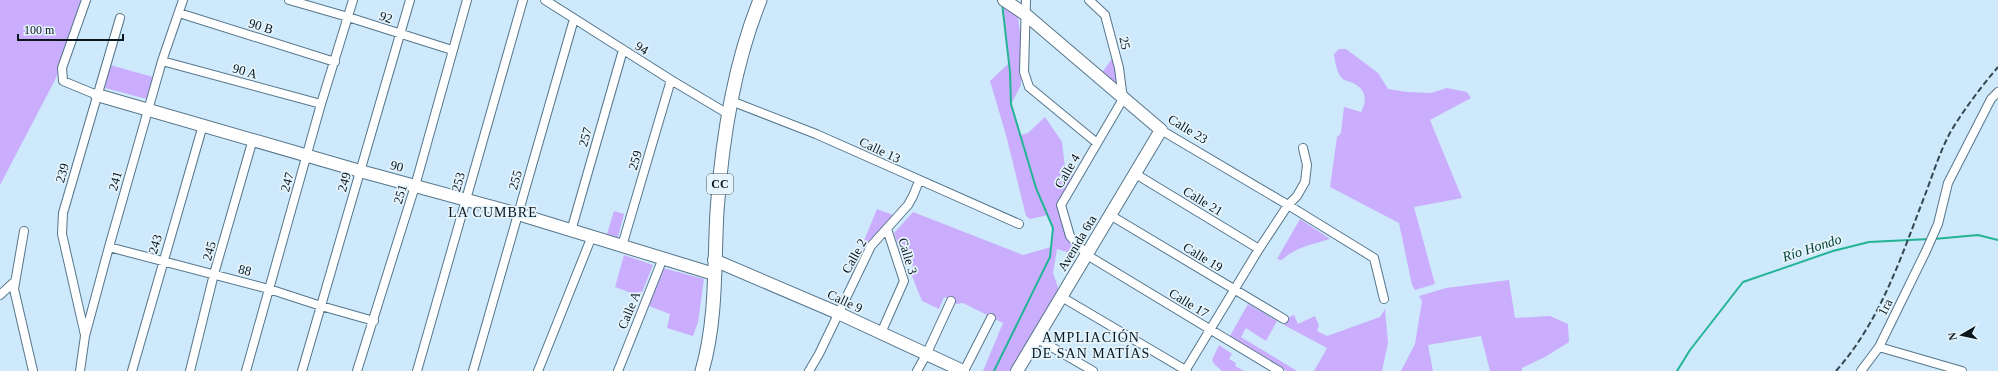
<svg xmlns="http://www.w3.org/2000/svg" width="1998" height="371" font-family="Georgia,serif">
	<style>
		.green { fill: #caaefd }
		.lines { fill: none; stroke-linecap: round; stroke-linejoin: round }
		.stream { stroke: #24b495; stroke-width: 2 }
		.street-casing { stroke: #56768b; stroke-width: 10 }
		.secondary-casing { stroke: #56768b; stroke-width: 14 }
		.primary-casing { stroke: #56768b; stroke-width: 15 }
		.street { stroke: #fff; stroke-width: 8 }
		.secondary { stroke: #fff; stroke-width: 12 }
		.primary { stroke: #fff; stroke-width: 13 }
		.rail { stroke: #354650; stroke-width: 2; stroke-dasharray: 6 3; stroke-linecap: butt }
		.labels { text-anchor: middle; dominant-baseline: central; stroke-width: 3.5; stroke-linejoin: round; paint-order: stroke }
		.shield { fill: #e6f4fd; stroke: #4b5961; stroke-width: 1 }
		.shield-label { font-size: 12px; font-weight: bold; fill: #09161e }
		.street-label { font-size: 13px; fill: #09161e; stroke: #e6f4fd }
		.neighbourhood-label { font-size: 14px; letter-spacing: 1px; fill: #09161e; stroke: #e6f4fd }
		.water-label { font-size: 14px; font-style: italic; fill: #044134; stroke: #e6f4fd }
	</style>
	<rect width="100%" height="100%" fill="#cde9fb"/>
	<path class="green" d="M0,0H84L55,80L0,185Z
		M1002,6L1018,17L1021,40V85L1011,104L1021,135L1028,133L1045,117L1062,142L1065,168L1073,175L1058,204L1079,252L1073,254L1057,249L1053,273L1060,293L1014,371H983L1003,323L963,303L957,304L944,297L939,309L922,301L912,276L913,254L902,256L894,233L913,212L1023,255L1051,247L1053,228L1048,215L1030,219L1026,216L1006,135L990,81L1009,63Z
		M1339,49H1346L1378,73L1388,89L1407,92L1431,93L1447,88L1467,92L1471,98L1430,120L1462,198L1414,207L1435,284L1415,290L1412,285L1399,223L1330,187L1337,137L1341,133L1344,107L1361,112C1367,101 1367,90 1353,83C1351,82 1347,81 1344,80C1337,75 1335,62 1334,54Z
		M1113,57L1119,88L1101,74Z
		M110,65L153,77L147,99L105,88Z
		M877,209L893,215L864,249L861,248Z
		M614,211L624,214L618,237L607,234Z
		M1300,219L1330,239C1314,244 1295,247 1282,260L1277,259Z
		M624,255L653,265L641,295H637L615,287Z
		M663,268L704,279L698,322L693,336L667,328L670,314L649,306Z
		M1509,280L1515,318L1550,316L1568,324L1569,342L1545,357L1522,368V371H1490L1481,336L1428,345L1433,371H1401L1415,344L1422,301L1419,296L1446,288Z
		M1248,304L1277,321L1266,341L1246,328L1241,337L1297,371H1286L1230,336Z
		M1385,309L1388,343L1382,371H1314L1327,348L1284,325V319L1294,315L1298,324L1315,316L1319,326L1317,331L1327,336L1380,317Z
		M1219,345L1232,354L1229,359L1236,363L1235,366L1244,371H1221V370L1215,365L1212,360Z"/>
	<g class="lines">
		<path class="stream" d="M1934,239L1978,235L1998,240
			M994,371L1050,257L1053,228L1036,188L1011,104L1010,72L1002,3
			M1677,371L1690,350L1743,282L1833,251L1869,242L1930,239"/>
		<defs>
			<path id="street" d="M86,0L62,68L63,81L97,95
				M289,0L348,17L452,50
				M545,0L671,80L728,114
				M1026,0L1024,72L1029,87L1097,143
				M1089,0L1105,15L1119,68L1123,99L1061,205L1070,236L1087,255L1279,371
				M179,13L335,62
				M162,61L321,104
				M731,101L816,134L1019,224
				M1161,130L1288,205L1374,258L1384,299
				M1134,173L1259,249
				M1110,215L1284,319
				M24,231L14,289L33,371
				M571,231L623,50
				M622,246L671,80
				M109,247L269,289L321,306L374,321
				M0,295L13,283
				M1060,296L1187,371
				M881,333L904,281L887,229
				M85,335L62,234L63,213L120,18
				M1036,338L1093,371
				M1879,347L1962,371
				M80,371L85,336L109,247L162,61L183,0
				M132,371L203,125
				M190,371L214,274L253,139
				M246,371L321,104L353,0
				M302,371L410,0
				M357,371L415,186L467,0
				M417,371L523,0
				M473,371L574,19
				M538,371L592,236
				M618,371L663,258
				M809,371L819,354L871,246L908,205L913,196L919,181
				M917,371L926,355L951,301
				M964,371L991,318
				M1185,371L1259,249L1288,205L1297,196L1305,182L1307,165L1303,148
				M1861,371L1879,347L1926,251L1938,224L1948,183L1991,99L1998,92"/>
			<path id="secondary" d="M1004,0L1025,14L1161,130L1017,371
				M97,95L360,171L518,214L714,274
				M714,260L838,313L963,371"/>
			<path id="primary" d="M702,371C717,320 714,264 717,211C722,139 733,67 760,0"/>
		</defs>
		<use href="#street" class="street-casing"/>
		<use href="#secondary" class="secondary-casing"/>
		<use href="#primary" class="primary-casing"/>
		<use href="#street" class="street"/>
		<use href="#secondary" class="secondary"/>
		<use href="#primary" class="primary"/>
		<path class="rail" d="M1836,371C1881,320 1901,257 1925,195C1933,174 1940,151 1951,131C1965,108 1981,87 1998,67"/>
	</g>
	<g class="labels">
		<rect class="shield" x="707" y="174" width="26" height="20" rx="3"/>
		<g class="shield-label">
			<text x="720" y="184">CC</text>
		</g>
		<g class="street-label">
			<text transform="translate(386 17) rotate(19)">92</text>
			<text transform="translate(261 26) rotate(17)">90 B</text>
			<text transform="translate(1125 43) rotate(77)">25</text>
			<text transform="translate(642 48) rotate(32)">94</text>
			<text transform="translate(245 71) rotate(15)">90 A</text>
			<text transform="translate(1188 129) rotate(31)">Calle 23</text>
			<text transform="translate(585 137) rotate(-74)">257</text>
			<text transform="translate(880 150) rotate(25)">Calle 13</text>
			<text transform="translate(635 160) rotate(-73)">259</text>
			<text transform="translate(397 166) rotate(15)">90</text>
			<text transform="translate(1067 171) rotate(-60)">Calle 4</text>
			<text transform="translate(62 173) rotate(-74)">239</text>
			<text transform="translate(515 180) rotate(-74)">255</text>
			<text transform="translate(115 181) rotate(-74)">241</text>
			<text transform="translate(287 182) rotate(-74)">247</text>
			<text transform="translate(344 182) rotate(-74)">249</text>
			<text transform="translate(458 182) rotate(-74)">253</text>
			<text transform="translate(400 194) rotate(-73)">251</text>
			<text transform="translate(1203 201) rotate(31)">Calle 21</text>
			<text transform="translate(1077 243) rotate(-59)">Avenida 6ta</text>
			<text transform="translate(155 244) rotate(-73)">243</text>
			<text transform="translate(209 251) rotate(-74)">245</text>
			<text transform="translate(854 256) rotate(-61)">Calle 2</text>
			<text transform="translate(908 256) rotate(73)">Calle 3</text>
			<text transform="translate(1203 257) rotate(31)">Calle 19</text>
			<text transform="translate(245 270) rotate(15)">88</text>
			<text transform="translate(845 301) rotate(25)">Calle 9</text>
			<text transform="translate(1189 303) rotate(31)">Calle 17</text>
			<text transform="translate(1885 307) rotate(-63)">1ra</text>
			<text transform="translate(629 310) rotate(-68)">Calle A</text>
		</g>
		<g class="neighbourhood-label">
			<text x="493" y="212">LA CUMBRE</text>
			<text x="1091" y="337">AMPLIACIÓN<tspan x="1091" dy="16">DE SAN MATÍAS</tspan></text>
		</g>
		<g class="water-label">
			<text transform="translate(1812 248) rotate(-18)">Río Hondo</text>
		</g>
	</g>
	<g transform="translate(1962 335) rotate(261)" stroke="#e6f4fd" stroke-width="3" paint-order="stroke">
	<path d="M0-3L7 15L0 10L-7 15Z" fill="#09161e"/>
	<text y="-6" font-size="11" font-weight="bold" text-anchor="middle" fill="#09161e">N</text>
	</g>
	<path d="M18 34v6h105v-6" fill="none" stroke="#09161e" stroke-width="2"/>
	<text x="24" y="34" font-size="12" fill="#09161e" stroke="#e6f4fd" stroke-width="3" paint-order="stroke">100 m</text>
</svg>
